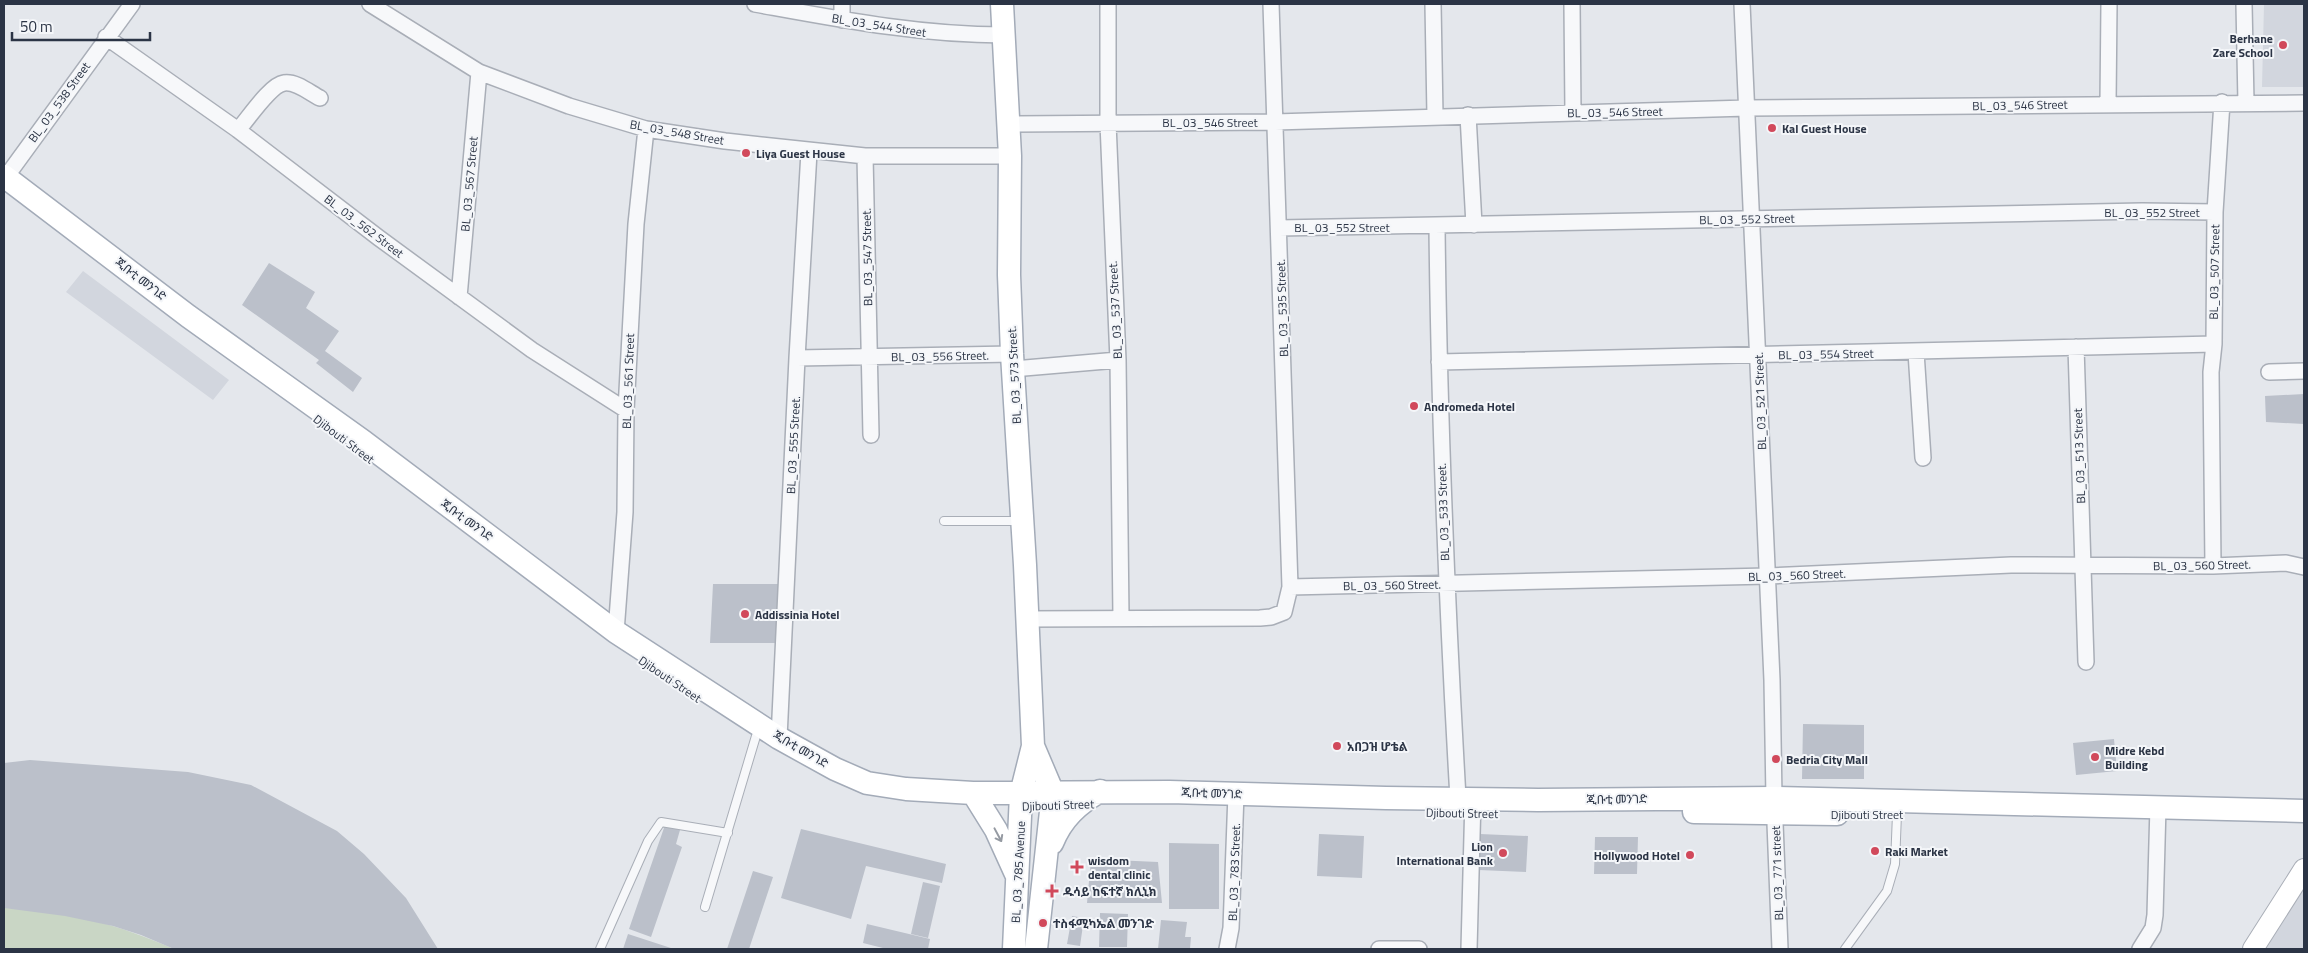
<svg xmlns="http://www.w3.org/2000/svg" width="2308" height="953" font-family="'Titillium Web','Noto Sans Ethiopic',sans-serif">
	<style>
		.built { fill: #d2d6de }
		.green { fill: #c9d6c5 }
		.building { fill: #bbc0ca }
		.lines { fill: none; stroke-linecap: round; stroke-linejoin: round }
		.lane-casing { stroke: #a9aeb7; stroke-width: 10 }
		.street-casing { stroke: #a9aeb7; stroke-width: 18 }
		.secondary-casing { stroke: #a9aeb7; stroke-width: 22 }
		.primary-casing { stroke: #a3abb8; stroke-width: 25 }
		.lane { stroke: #f7f8fa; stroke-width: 8 }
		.street { stroke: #f7f8fa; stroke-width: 15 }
		.secondary { stroke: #fff; stroke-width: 20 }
		.primary { stroke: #fff; stroke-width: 22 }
		.oneway { stroke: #959aa2 }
		.poi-dot { fill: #d1495b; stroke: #f4f6f9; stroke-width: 2 }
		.labels { text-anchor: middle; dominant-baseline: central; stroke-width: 4; stroke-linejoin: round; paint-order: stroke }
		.street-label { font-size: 12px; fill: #2b3445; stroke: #f4f6f9 }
		.poi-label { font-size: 12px; font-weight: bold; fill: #2b3445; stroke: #f4f6f9; text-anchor: start }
	</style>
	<rect width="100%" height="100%" fill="#e4e7ec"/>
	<path class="built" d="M2264,4H2304V87H2262Z
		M83,271L229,380L213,400L66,292Z
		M2304,882V949H2262Z"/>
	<path class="green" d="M4,908C62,908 122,926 174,949H4Z"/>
	<path class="building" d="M269,263L315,292L306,308L339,331L325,351L362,378L353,392L316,363L319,360L242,305Z
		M2304,394V424L2266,422L2265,396Z
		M713,584H780L775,643H710Z
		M1803,724L1864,725V779H1802Z
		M2114,739L2117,771L2076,775L2073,743Z
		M30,760L188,772L251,785L337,831L364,854L406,898L438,949H174L141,935L113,926L65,916L4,908V763Z
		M665,825L680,830L676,844L682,847L651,937L629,929Z
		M801,829L946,864L942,883L866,866L851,919L781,898Z
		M1319,834L1364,836L1362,878L1317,876Z
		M1480,834L1528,836L1526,872L1479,870Z
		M1595,837H1638L1637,874H1594Z
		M1169,843L1219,844V909H1169Z
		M1091,859L1158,862L1162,903H1087Z
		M753,871L773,877L749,949H727Z
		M923,882L940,886L928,938L911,934Z
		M1100,913L1128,914L1127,947H1099Z
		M1072,916L1084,918L1080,946L1067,944Z
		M1161,920L1187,922L1185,937H1191L1190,949H1158Z
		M867,924L930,939L928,949H887L863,943Z
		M628,934L674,949H623Z"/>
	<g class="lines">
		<defs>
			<path id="lane" d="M944,521H1020
				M705,907L756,736
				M600,949L648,841L661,822L728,833
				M1845,949L1887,891L1895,864L1897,814"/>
			<path id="street" d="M370,4L479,72L569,106L646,129L725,141L865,156H1010
				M755,4C838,19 919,35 1004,35
				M842,4V20
				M1108,4V123L1118,360L1121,617
				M1433,4L1435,116
				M1572,4L1573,113
				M1742,4L1772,680L1774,798L1780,949
				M2244,4L2246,103
				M106,37L238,130L379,238L532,350L626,410
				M2108,103L2109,4
				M1468,115L1474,225
				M1008,124L1275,122L1747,108L2304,103
				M238,130C248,119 270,85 284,83C296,81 310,93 320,98
				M865,156L871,435
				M6,177L132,4
				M1437,226C1439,417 1447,607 1458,798
				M1279,228L2142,211L2215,212
				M459,297L479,72
				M2076,347L2086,662
				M1916,352L1923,458
				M797,358L1012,354
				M1439,362L2214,344
				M1013,369L1118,360
				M2269,372L2304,371
				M2213,566L2211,372L2214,344L2215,212L2222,102
				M1290,587L1768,576L2011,565L2213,566L2286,563L2304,567
				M1027,619L1260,618L1271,617L1284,612L1290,587L1271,4
				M616,632L625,512L626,410L636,224L646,129
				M779,738L797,358L809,152
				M1227,949L1231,928L1236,794
				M1379,949H1419
				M1469,949L1473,798
				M2140,949L2153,928L2155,915L2158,806"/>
			<path id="secondary" d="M2253,949L2304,869"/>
			<path id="primary" d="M1002,4L1010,156L1009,275L1012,354L1025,565L1033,746L1021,794L1014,949
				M4,176L188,316L364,442L616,632L779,738L835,769L867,783L906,789L973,793L1169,792L1386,798L1538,800L1774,798L2304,811
				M1033,746L1053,793L1036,949
				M973,793L996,830L1016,874
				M1694,812L1837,814
				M1052,843C1062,818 1078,804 1100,791"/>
		</defs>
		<use href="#lane" class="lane-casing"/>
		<use href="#street" class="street-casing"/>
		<use href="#secondary" class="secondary-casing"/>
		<use href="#primary" class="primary-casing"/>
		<use href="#lane" class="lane"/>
		<use href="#street" class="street"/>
		<use href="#secondary" class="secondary"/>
		<use href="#primary" class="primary"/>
	</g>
	<defs><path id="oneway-shaft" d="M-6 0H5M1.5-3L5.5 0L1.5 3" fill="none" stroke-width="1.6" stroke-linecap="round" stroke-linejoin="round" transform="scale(1.25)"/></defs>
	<use class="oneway" href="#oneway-shaft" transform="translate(998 835) rotate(62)"/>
	<g class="poi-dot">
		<circle cx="2283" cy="45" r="5"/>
		<circle cx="1772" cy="128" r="5"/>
		<circle cx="746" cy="153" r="5"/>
		<circle cx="1414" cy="406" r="5"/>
		<circle cx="745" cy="614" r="5"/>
		<circle cx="1337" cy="746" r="5"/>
		<circle cx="2095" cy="757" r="5"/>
		<circle cx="1776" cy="759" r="5"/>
		<circle cx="1875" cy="851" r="5"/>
		<circle cx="1503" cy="853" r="5"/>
		<circle cx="1690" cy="855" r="5"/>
		<path d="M1074.5 859.5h5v5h5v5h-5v5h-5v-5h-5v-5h5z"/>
		<path d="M1049.5 883.5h5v5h5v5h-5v5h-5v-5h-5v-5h5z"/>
		<circle cx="1043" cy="923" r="5"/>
	</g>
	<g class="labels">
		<g class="street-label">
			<text transform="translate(879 25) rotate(9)">BL_03_544 Street</text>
			<text transform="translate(59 102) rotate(-54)">BL_03_538 Street</text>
			<text transform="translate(2020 105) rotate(-1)">BL_03_546 Street</text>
			<text transform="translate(1615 112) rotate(-1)">BL_03_546 Street</text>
			<text x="1210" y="122">BL_03_546 Street</text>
			<text transform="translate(677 132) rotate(10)">BL_03_548 Street</text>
			<text transform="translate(469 184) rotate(-85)">BL_03_567 Street</text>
			<text x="2152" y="212">BL_03_552 Street</text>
			<text transform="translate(1747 219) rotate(-1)">BL_03_552 Street</text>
			<text transform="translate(364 226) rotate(37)">BL_03_562 Street</text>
			<text x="1342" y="227">BL_03_552 Street</text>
			<text transform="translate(867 257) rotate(-91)">BL_03_547 Street.</text>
			<text transform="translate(2214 272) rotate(-89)">BL_03_507 Street</text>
			<text transform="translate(141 279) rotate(38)">ጂቡቲ መንገድ</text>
			<text transform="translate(1282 308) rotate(-92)">BL_03_535 Street.</text>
			<text transform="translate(1115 310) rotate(-93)">BL_03_537 Street.</text>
			<text transform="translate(1826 354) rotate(-1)">BL_03_554 Street</text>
			<text transform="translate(940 356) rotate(-1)">BL_03_556 Street.</text>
			<text transform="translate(1014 375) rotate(-93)">BL_03_573 Street.</text>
			<text transform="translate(628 381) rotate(-88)">BL_03_561 Street</text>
			<text transform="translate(1760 401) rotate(-92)">BL_03_521 Street.</text>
			<text transform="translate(344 439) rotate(37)">Djibouti Street</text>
			<text transform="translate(793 445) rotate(-87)">BL_03_555 Street.</text>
			<text transform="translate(2079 456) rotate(-92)">BL_03_513 Street</text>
			<text transform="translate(1443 512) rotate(-92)">BL_03_533 Street.</text>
			<text transform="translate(467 520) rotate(36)">ጂቡቲ መንገድ</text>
			<text transform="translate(2202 565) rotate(-1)">BL_03_560 Street.</text>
			<text transform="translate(1797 575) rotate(-2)">BL_03_560 Street.</text>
			<text transform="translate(1392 585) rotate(-1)">BL_03_560 Street.</text>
			<text transform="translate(670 679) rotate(34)">Djibouti Street</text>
			<text transform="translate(801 749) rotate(30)">ጂቡቲ መንገድ</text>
			<text transform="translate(1212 793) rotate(2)">ጂቡቲ መንገድ</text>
			<text transform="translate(1617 799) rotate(-1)">ጂቡቲ መንገድ</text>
			<text transform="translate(1058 805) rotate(-2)">Djibouti Street</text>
			<text transform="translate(1462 813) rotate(1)">Djibouti Street</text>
			<text x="1867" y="814">Djibouti Street</text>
			<text transform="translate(1018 872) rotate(-87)">BL_03_785 Avenue</text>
			<text transform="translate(1234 872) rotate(-88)">BL_03_783 Street.</text>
			<text transform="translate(1777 873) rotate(-92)">BL_03_771 street</text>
		</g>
		<g class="poi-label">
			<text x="2273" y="38" text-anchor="end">Berhane<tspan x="2273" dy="14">Zare School</tspan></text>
			<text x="1782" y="128">Kal Guest House</text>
			<text x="756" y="153">Liya Guest House</text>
			<text x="1424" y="406">Andromeda Hotel</text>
			<text x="755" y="614">Addissinia Hotel</text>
			<text x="1347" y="746">አበጋዝ ሆቴል</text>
			<text x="2105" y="750">Midre Kebd<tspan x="2105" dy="14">Building</tspan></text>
			<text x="1786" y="759">Bedria City Mall</text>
			<text x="1493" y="846" text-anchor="end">Lion<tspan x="1493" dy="14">International Bank</tspan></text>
			<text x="1885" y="851">Raki Market</text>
			<text x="1680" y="855" text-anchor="end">Hollywood Hotel</text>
			<text x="1088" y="860">wisdom<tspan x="1088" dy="14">dental clinic</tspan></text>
			<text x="1063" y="891">ዱሳይ ከፍተኛ ክሊኒክ</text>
			<text x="1053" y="923">ተስፋሚካኤል መንገድ</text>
		</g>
	</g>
	<rect width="2308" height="953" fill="none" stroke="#2b3445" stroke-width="10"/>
	<path d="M12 32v8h138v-8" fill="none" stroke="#2b3445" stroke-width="2.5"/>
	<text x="20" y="32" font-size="15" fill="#2b3445" stroke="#f4f6f9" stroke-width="4" paint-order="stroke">50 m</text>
</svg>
